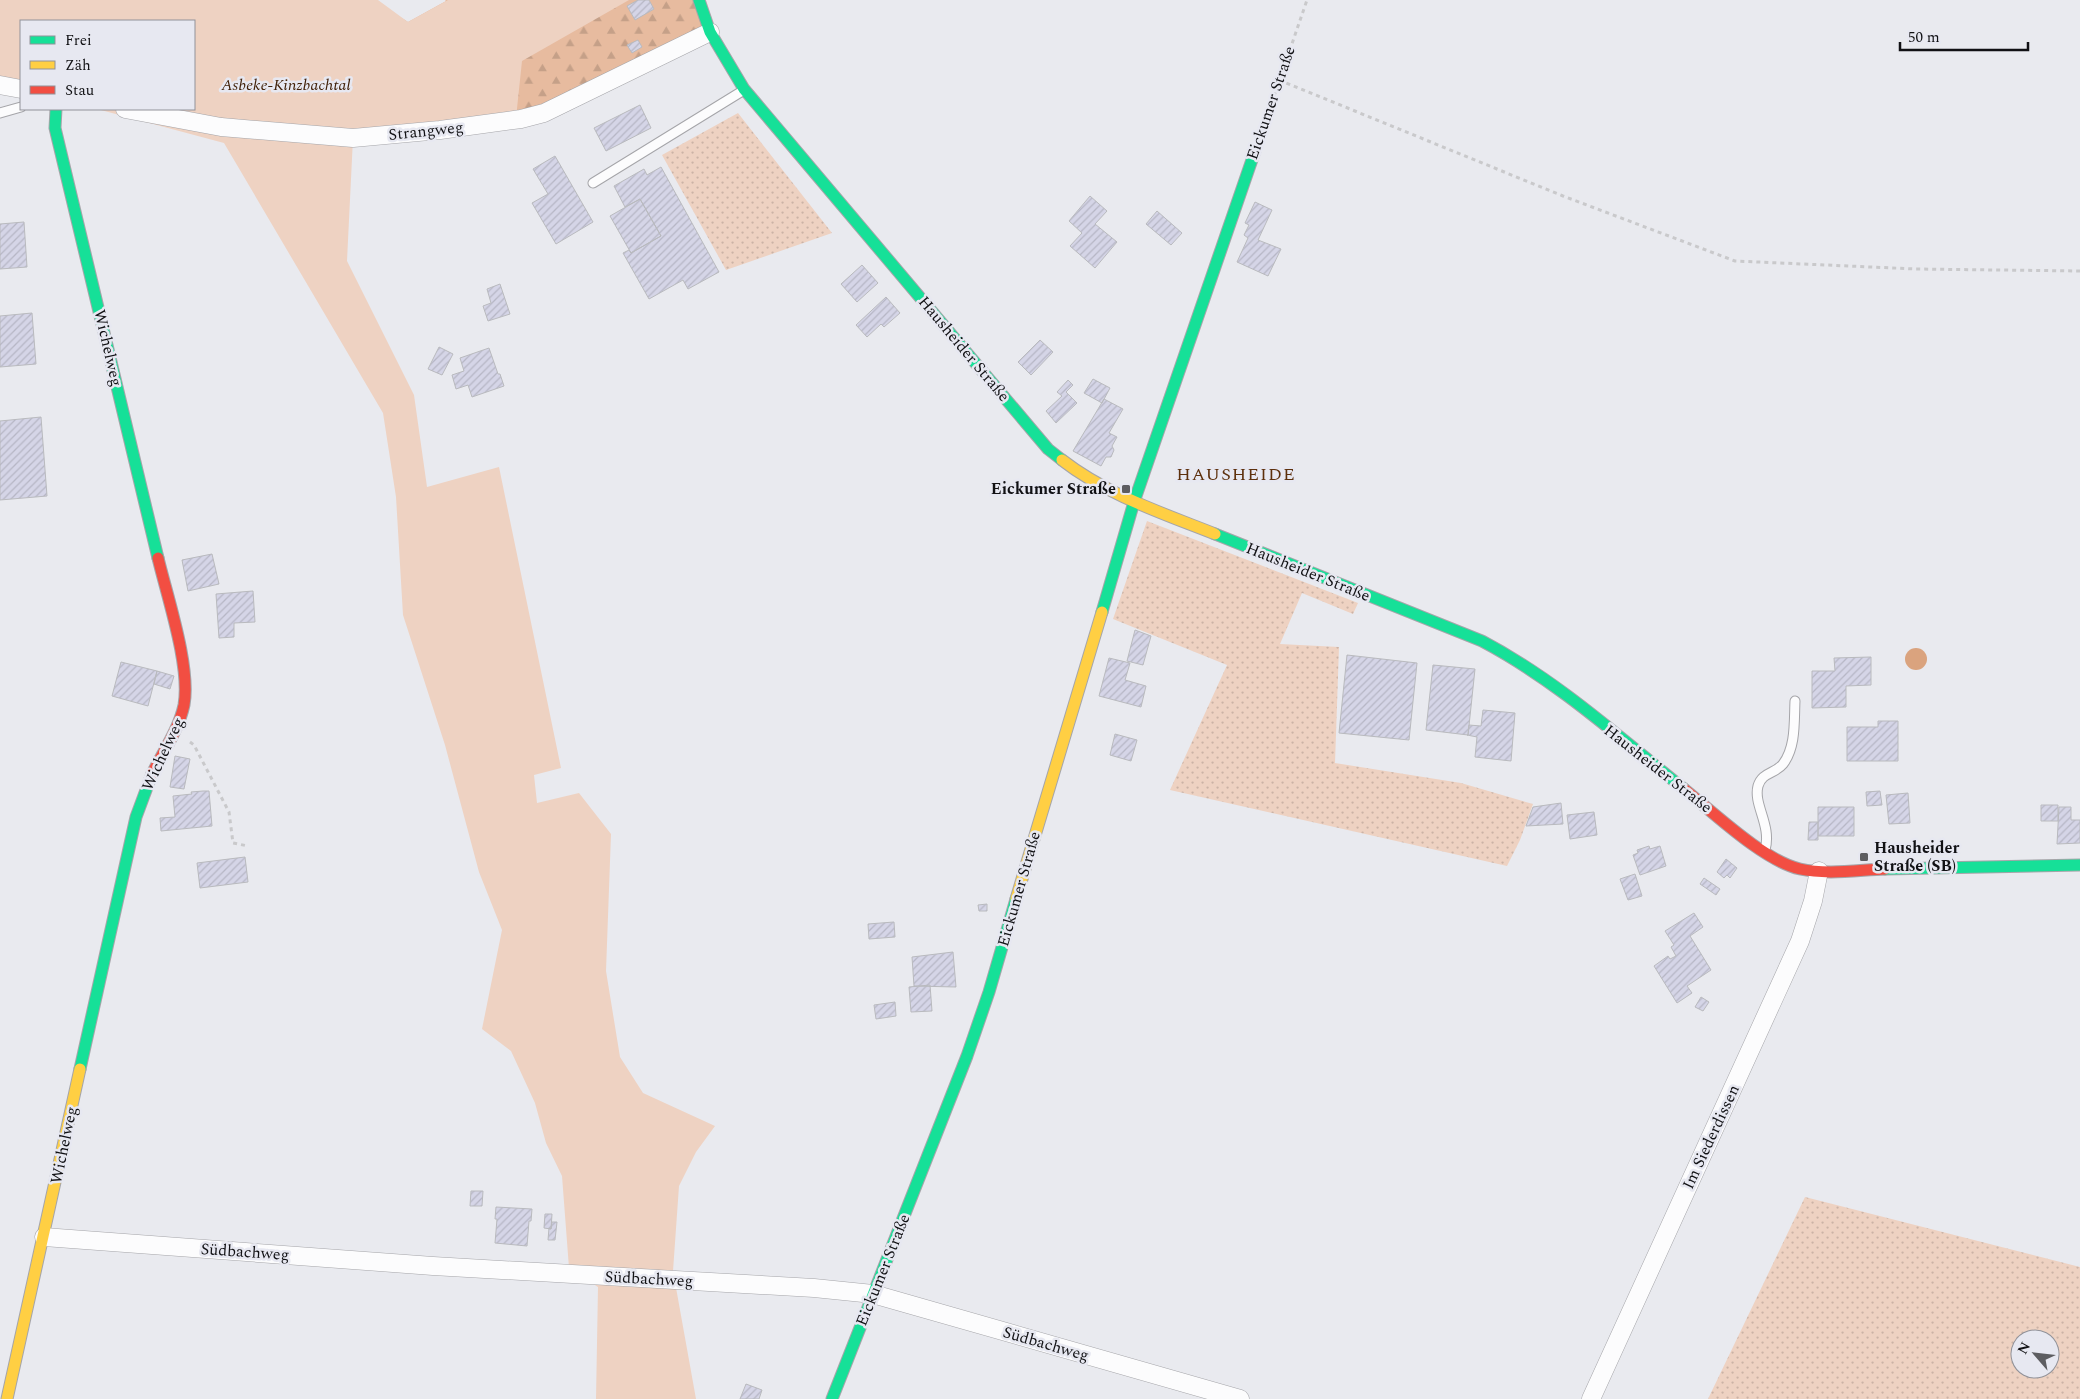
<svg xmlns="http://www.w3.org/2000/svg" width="2080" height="1399" font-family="Spectral,serif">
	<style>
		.grass { fill: url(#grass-dots); fill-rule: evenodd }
		.forest { fill: url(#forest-firs) }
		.park { fill: #eed2c2 }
		.water { fill: #daa37e }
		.building { fill: url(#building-hatch); stroke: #b9babe }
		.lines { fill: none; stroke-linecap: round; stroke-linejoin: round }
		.lane-casing { stroke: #a5a5a9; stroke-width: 11 }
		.street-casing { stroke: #a5a5a9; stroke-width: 19 }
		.fast-casing { stroke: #a5a5a9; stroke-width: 13 }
		.slow-casing { stroke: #a5a5a9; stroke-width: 13 }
		.jam-casing { stroke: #a5a5a9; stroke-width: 13 }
		.path { stroke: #c9c9cb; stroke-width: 3; stroke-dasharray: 4 4; stroke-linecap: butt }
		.lane { stroke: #fcfcfd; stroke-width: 9 }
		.street { stroke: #fcfcfd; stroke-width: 18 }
		.fast { stroke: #16e098; stroke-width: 11 }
		.slow { stroke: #ffcf43; stroke-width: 11 }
		.jam { stroke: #f24e42; stroke-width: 11 }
		.poi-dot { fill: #5d5d61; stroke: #e7e8f1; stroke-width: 2 }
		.labels { text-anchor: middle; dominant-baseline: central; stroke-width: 5; stroke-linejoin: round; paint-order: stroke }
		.park-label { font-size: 16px; font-style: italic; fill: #402008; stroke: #e7e8f1 }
		.street-label { font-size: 16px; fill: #111114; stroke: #e7e8f1 }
		.poi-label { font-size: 16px; font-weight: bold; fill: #111114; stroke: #e7e8f1; text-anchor: end }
		.neighbourhood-label { font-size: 18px; letter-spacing: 1px; fill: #5d300c; stroke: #e7e8f1 }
	</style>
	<defs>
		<pattern id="grass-dots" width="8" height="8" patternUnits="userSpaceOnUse" patternTransform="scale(1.25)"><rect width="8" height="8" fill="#eed2c2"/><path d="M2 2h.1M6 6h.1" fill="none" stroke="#cbb3a6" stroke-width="1.8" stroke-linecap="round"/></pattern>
		<pattern id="forest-firs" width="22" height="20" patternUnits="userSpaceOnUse" patternTransform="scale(1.25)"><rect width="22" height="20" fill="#e7bb9f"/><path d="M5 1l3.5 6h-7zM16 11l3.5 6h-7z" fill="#c5a088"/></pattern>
		<pattern id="building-hatch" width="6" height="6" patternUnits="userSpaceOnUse" patternTransform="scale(1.25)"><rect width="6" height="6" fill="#d5d5e7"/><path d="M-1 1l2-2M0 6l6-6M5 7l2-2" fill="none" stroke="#b6b6c5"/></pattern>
	</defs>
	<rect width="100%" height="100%" fill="#e9eaef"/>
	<path class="grass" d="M738,113L832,233L726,270L662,155Z
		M1147,521L1358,603L1353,614L1302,593L1280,644L1339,647L1335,763L1461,783L1533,804L1520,840L1507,866L1170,790L1227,665L1113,619Z
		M1805,1197L2080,1267V1399H1708ZM2020,1339H2050V1369H2020Z"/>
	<path class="forest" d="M0,0H372L408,22L446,1L445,0H693L704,29L537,108L351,127L194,109V21H21Z"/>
	<path class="park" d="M0,0H378L408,22L448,0H629L522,61L516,118L353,138L347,261L414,395L427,487L499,467L561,768L534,775L537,803L579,793L611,834L606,971L620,1057L643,1093L715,1126L696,1152L679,1186L673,1271L696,1399H596L598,1287L569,1268L562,1176L546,1143L535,1103L511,1051L482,1029L502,930L479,872L445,745L403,615L396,497L383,413L224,143L97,109H194V21H21V90L0,86Z"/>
	<path class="water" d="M1905 659a11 11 0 1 1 22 0a11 11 0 1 1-22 0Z"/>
	<path class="building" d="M638,0H649L654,9L635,20L627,6Z
		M638,40L642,47L632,53L627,45Z
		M640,105L651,128L606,151L594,128Z
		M555,156L593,222L556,244L532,203L548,194L533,169Z
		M661,167L719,272L688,289L683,280L649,299L623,253L629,250L631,253L661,236L640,199L625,207L614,186L644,169L647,175Z
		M1090,196L1107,211L1095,224L1117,242L1095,268L1070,246L1082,233L1069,221Z
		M640,199L661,236L631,253L610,216Z
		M1255,202L1272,210L1258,240L1281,249L1268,276L1237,262L1248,238L1244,235L1249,225L1245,223Z
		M1157,211L1182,233L1171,245L1146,224Z
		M24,222L27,267L0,269V224Z
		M862,265L878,283L857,302L841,284Z
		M500,284L510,314L488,321L483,306L491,303L487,289Z
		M886,297L900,313L884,327L881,324L867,337L856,325Z
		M32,313L36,364L0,367V316Z
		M1040,340L1053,352L1031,375L1018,362Z
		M439,347L453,354L442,375L428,369Z
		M489,348L498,374H500L504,386L472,397L468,385L456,389L452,375L464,371L460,358Z
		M1093,379L1110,388L1102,403L1084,393Z
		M1068,380L1073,385L1066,392L1077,403L1056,423L1046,411L1062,396L1057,392Z
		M1104,399L1123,409L1109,433L1117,437L1112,446L1114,450L1111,457H1106L1101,466L1073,451Z
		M41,417L47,496L0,500V421Z
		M212,554L219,584L188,591L182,560Z
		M253,591L255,622L234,623V637L219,638L216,594Z
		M1135,630L1151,636L1143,665L1127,661Z
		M1347,655L1417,663L1409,740L1339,733Z
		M1871,657V685L1846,686V707L1812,708V671H1835L1834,658Z
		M1109,658L1130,663L1125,680L1146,686L1141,707L1099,696Z
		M121,662L157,671L148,706L112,696Z
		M1433,665L1475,669L1468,735L1426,730Z
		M157,671L174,676L170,689L154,684Z
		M1483,710L1515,713L1511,761L1475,757L1477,737L1467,735H1468L1469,725L1481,726Z
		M1878,721H1898V761H1847V727H1878Z
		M1115,734L1137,740L1131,761L1110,755Z
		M175,756L190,759L184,789L170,787Z
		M203,791H209L212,826L161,831L160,818L175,817L173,796L192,794L191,792Z
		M1880,791L1882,805L1867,806L1866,792Z
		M1908,793L1910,823L1889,824L1886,795Z
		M1561,803L1563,824L1526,826L1533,807Z
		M2041,805H2058V821H2041Z
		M1818,807H1854V836H1818Z
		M2059,807H2071V820H2080V843L2057,844Z
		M1594,812L1597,835L1570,839L1567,815Z
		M1809,822H1818V840H1808Z
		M1649,846L1650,849L1660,846L1666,866L1640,875L1633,855L1638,853L1637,850Z
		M245,857L248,882L200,888L197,863Z
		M1726,859L1737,868L1730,878L1727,875L1724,878L1717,872Z
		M1635,874L1642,896L1628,900L1620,879Z
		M1704,878L1720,889L1716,895L1700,884Z
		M987,904V911H979L978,905Z
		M1694,913L1703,927L1690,936L1711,970L1687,986L1692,993L1677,1003L1654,966L1668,956L1670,959L1676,956L1671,947L1674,945L1665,931Z
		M894,922L895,937L869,939L868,924Z
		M953,952L956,987L914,986L912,957Z
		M930,985L932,1011L911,1012L909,987Z
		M1701,997L1709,1002L1703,1011L1695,1007Z
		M895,1002L896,1016L876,1019L874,1005Z
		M471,1191H483L482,1206H470Z
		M496,1207L532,1209L531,1221H529L527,1246L495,1243L497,1219H495Z
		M545,1214H552L551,1229L544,1228Z
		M552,1222H557L555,1240H548L549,1228L551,1229Z
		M746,1384L762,1390L759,1399H740Z"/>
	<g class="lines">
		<defs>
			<path id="lane" d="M0,113L21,107
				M593,183L744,90
				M1765,850C1772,825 1753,805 1758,786C1762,772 1775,774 1783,764C1796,747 1794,722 1795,701"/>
			<path id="street" d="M0,85L21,89
				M125,109L221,127L353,138L440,130L521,119L544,113L710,32
				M44,1237L433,1266L814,1288L873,1294L1240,1399
				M1591,1399L1800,941L1813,901L1819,871"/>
			<path id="fast" d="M699,0L710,32L744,89L1048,449L1062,460
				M56,109L55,128L158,558
				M1215,534L1482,641C1556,680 1619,737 1684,789
				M1102,612L1134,502L1255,151
				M1885,869L2080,865
				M80,1069L136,817L152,774
				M832,1399L967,1056L989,992L1016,899"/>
			<path id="slow" d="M1062,460C1107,495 1162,513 1215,534
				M1016,899L1102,612
				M7,1399L80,1069"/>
			<path id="jam" d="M152,774C163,752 179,729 184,705C191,667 167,596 158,558
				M1684,789C1714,813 1764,861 1800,869C1827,875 1858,870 1885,869"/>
		</defs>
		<use href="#lane" class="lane-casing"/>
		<use href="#street" class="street-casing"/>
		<use href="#fast" class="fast-casing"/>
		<use href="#slow" class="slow-casing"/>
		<use href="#jam" class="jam-casing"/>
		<path class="path" d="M1279,80L1563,196L1735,261L1916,269L2080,271
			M1261,134L1307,0
			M190,742L194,745L229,812L233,843L248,846"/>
		<use href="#lane" class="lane"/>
		<use href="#street" class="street"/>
		<use href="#fast" class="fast"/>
		<use href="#slow" class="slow"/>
		<use href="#jam" class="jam"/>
	</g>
	<g class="poi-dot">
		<rect x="1121" y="484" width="10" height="10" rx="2.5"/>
		<rect x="1859" y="852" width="10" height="10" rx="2.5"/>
	</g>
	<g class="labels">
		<g class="park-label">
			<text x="286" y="85">Asbeke-Kinzbachtal</text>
		</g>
		<g class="street-label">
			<text transform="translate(1271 103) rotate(-71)">Eickumer Straße</text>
			<text transform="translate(426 131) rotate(-6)">Strangweg</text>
			<text transform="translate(108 348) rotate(77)">Wichelweg</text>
			<text transform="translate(964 349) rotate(50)">Hausheider Straße</text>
			<text transform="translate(1308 572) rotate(22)">Hausheider Straße</text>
			<text transform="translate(163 754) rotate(-65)">Wichelweg</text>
			<text transform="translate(1658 769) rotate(38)">Hausheider Straße</text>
			<text transform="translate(1019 889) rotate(-74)">Eickumer Straße</text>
			<text transform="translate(1711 1137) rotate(-65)">Im Siederdissen</text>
			<text transform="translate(64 1145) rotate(-78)">Wichelweg</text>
			<text transform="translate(245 1252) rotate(4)">Südbachweg</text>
			<text transform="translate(883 1270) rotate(-68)">Eickumer Straße</text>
			<text transform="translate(649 1279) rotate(3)">Südbachweg</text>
			<text transform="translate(1046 1344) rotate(16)">Südbachweg</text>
		</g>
		<g class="poi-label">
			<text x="1116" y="489">Eickumer Straße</text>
			<text x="1874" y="848" text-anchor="start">Hausheider<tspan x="1874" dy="18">Straße (SB)</tspan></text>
		</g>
		<g class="neighbourhood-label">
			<text x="1236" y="474">HAUSHEIDE</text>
		</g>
	</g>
	<rect x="20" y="20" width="175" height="90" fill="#e7e8f1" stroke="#919299"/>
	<rect x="30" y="36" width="25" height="8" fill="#16e098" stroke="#919299"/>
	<text x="65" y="45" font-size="15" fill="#111114">Frei</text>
	<rect x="30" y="61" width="25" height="8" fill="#ffcf43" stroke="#919299"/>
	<text x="65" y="70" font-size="15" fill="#111114">Zäh</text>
	<rect x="30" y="86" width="25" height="8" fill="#f24e42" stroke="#919299"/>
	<text x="65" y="95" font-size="15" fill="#111114">Stau</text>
	<g transform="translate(2035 1354) rotate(298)"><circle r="24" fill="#e7e8f1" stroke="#919299"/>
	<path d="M0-4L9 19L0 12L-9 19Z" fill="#5d5d61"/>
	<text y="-8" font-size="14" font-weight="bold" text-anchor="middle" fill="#111114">N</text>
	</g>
	<path d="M1900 42v8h128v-8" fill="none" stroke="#111114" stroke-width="2.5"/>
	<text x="1908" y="42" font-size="15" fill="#111114" stroke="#e7e8f1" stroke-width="4" paint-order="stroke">50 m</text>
</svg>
